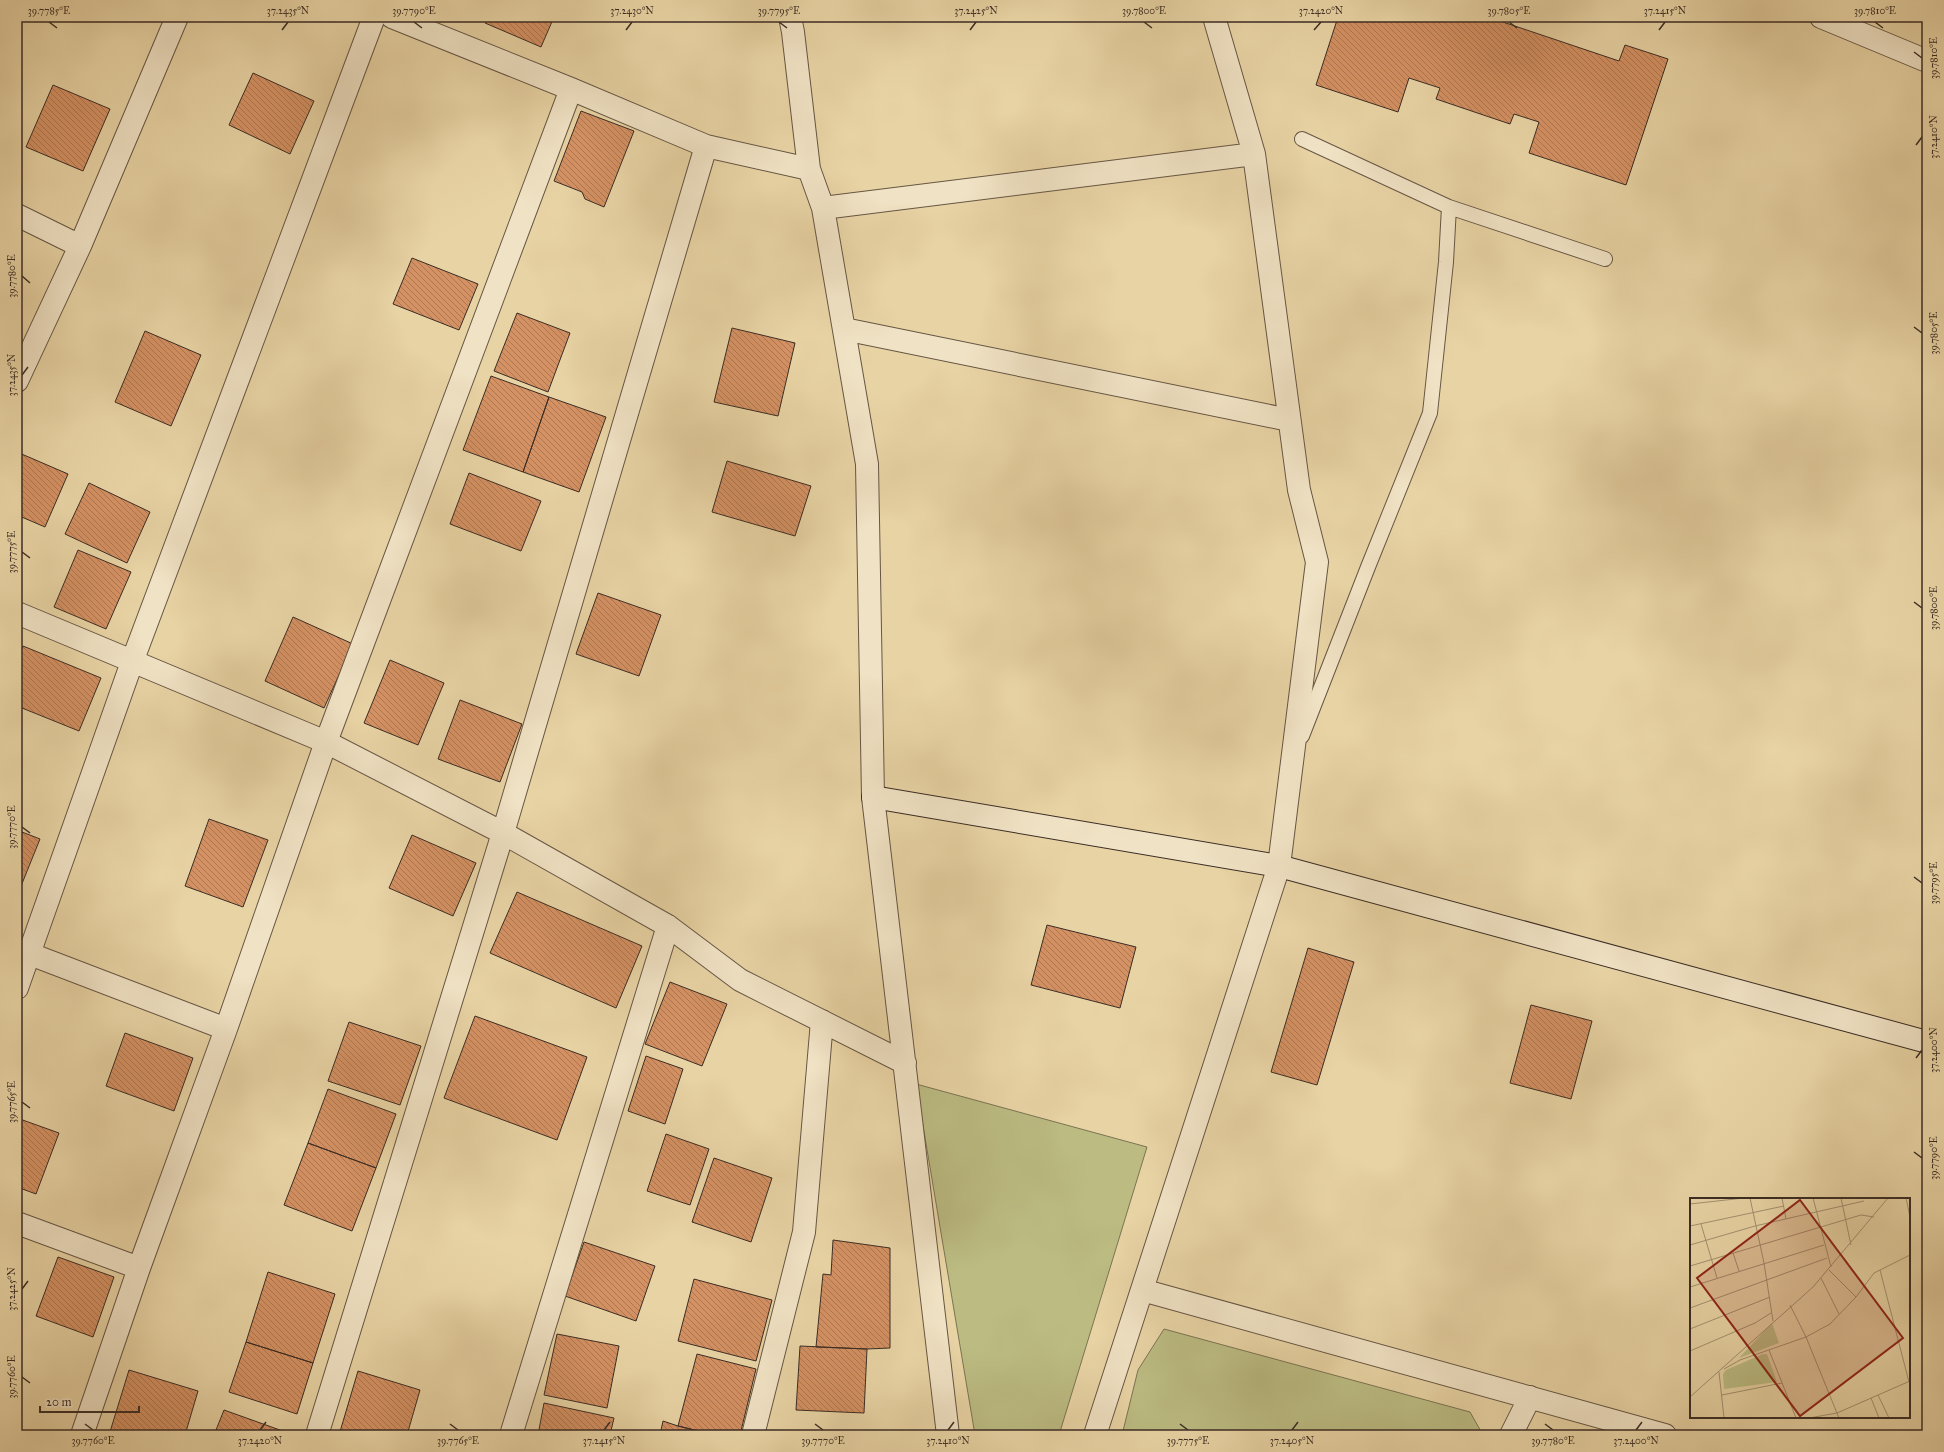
<svg xmlns="http://www.w3.org/2000/svg" width="1944" height="1452" font-family="'IM FELL Great Primer',serif">
	<style>
		.green { fill: #bbbb82; stroke: #7b7453 }
		.building { fill: url(#building-back-hatch); stroke: #3b2d24 }
		.lines { fill: none; stroke-linecap: round; stroke-linejoin: round }
		.lane-casing { stroke: #665644; stroke-width: 16 }
		.street-casing { stroke: #665644; stroke-width: 24 }
		.secondary-casing { stroke: #3b2d24; stroke-width: 24 }
		.lane { stroke: #f0e2c4; stroke-width: 14 }
		.street { stroke: #f0e2c4; stroke-width: 22 }
		.secondary { stroke: #f0e2c4; stroke-width: 22 }
		.ticks { fill: none; stroke: #3b2d24; stroke-width: 1.5 }
		.inset-road { fill: none; stroke: #a39171; stroke-width: 1 }
		.view { fill: #8f2418; fill-opacity: 0.15; stroke: #8f2418; stroke-width: 2 }
		.inset-edge { fill: none; stroke: #3b2d24; stroke-width: 2 }
		.neatline { fill: none; stroke: #3b2d24; stroke-width: 1.5 }
		.ticks-label { font-size: 10px; text-anchor: middle; fill: #3b2d24 }
	</style>
	<defs>
		<pattern id="building-back-hatch" width="6" height="6" patternUnits="userSpaceOnUse"><rect width="6" height="6" fill="#d49163"/><path d="M-1 5l2 2M0 0l6 6M5-1l2 2" fill="none" stroke="#ad7751"/></pattern>
	</defs>
	<rect width="100%" height="100%" fill="#e8d3a4"/>
	<filter id="stains"><feTurbulence type="fractalNoise" baseFrequency=".005" numOctaves="4"/><feColorMatrix values="0 0 0 0 .2 0 0 0 0 .09 0 0 0 0 .02 0 0 0 .5 -.17"/></filter>
	<radialGradient id="worn" r=".72"><stop offset=".6" stop-color="#630" stop-opacity="0"/><stop offset="1" stop-color="#630" stop-opacity=".3"/></radialGradient>
	<path class="green" d="M916,1084L1147,1147L1059,1435H975Z
		M1164,1329L1470,1412L1483,1435H1122L1138,1370Z"/>
	<path class="building" d="M487,17H554L541,47L485,23Z
		M1338,17H1488L1619,61L1625,45L1668,59L1626,185L1529,153L1539,122L1514,114L1510,124L1436,99L1440,88L1409,78L1398,112L1316,85Z
		M253,73L314,101L290,154L229,125Z
		M53,85L110,109L83,171L26,147Z
		M581,111L634,131L604,207L585,199L582,192L554,181Z
		M412,258L478,284L459,330L393,304Z
		M517,313L570,333L548,392L494,371Z
		M732,328L795,343L778,416L714,402Z
		M145,331L201,355L171,426L115,402Z
		M491,376L549,397L523,472L463,450Z
		M549,397L606,417L579,492L523,472Z
		M17,452L68,474L45,527L17,515Z
		M727,461L811,486L795,536L712,512Z
		M469,473L541,501L521,551L450,524Z
		M89,483L150,512L127,563L65,534Z
		M78,550L131,572L106,629L54,607Z
		M598,593L661,615L639,676L576,654Z
		M293,617L353,644L324,708L265,681Z
		M23,646L101,678L79,731L17,706V660Z
		M390,660L444,683L418,745L364,723Z
		M460,700L522,724L500,782L438,759Z
		M209,819L268,840L243,907L185,886Z
		M17,830L40,839L17,896Z
		M412,835L476,863L453,916L389,888Z
		M517,892L642,946L616,1008L490,953Z
		M1047,925L1136,947L1120,1008L1031,985Z
		M1308,948L1354,962L1317,1085L1271,1072Z
		M670,982L727,1004L702,1066L645,1044Z
		M1531,1005L1592,1021L1571,1099L1510,1083Z
		M475,1016L587,1057L557,1140L444,1098Z
		M349,1022L421,1046L400,1105L328,1081Z
		M125,1033L193,1058L174,1111L106,1086Z
		M646,1056L683,1069L665,1124L628,1111Z
		M328,1089L396,1114L376,1168L308,1143Z
		M17,1118L59,1133L36,1194L17,1187Z
		M666,1134L709,1149L690,1205L647,1191Z
		M308,1143L376,1168L352,1231L284,1205Z
		M714,1158L772,1178L751,1242L692,1222Z
		M833,1240L890,1248V1348L867,1349L816,1347L823,1274L831,1275Z
		M584,1242L655,1266L636,1321L565,1296Z
		M58,1257L114,1277L93,1337L36,1316Z
		M268,1272L335,1294L313,1363L246,1342Z
		M694,1279L772,1300L756,1361L678,1341Z
		M557,1334L619,1346L607,1408L544,1395Z
		M246,1342L313,1363L297,1414L229,1392Z
		M800,1346L867,1349L864,1413L796,1410Z
		M697,1354L756,1369L740,1435H715L678,1426Z
		M129,1370L198,1391L185,1435H109Z
		M358,1371L420,1390L407,1435H339Z
		M544,1403L614,1418L610,1435H538Z
		M224,1410L291,1434L214,1435Z
		M663,1421L678,1426L715,1435H660Z"/>
	<g class="lines">
		<defs>
			<path id="lane" d="M1302,139L1449,207L1605,259
				M1302,736L1368,567L1430,413L1446,262L1449,207"/>
			<path id="street" d="M392,17L571,89L706,146L809,169
				M790,17L793,32L809,169L823,208L867,464L873,797L948,1435
				M1821,17L1927,61
				M823,208L1254,154
				M17,215L80,246
				M844,329L1289,420
				M17,381L80,246L177,17
				M17,613L326,742L503,833L668,926L740,980L905,1063
				M30,954L226,1029
				M17,988L132,662L374,17
				M17,1223L139,1268
				M1142,1290L1665,1435
				M82,1435L139,1268L226,1029L326,742L571,89
				M317,1435L503,833L706,146
				M511,1435L668,926
				M753,1435L804,1232L822,1021
				M1095,1435L1279,866L1317,562L1299,490L1254,154L1214,17
				M1511,1435L1530,1397"/>
			<path id="secondary" d="M873,797L1279,866L1927,1042"/>
		</defs>
		<use href="#lane" class="lane-casing"/>
		<use href="#street" class="street-casing"/>
		<use href="#secondary" class="secondary-casing"/>
		<use href="#lane" class="lane"/>
		<use href="#street" class="street"/>
		<use href="#secondary" class="secondary"/>
	</g>
	<path class="ticks" d="M49,22L57,28M414,22L422,28M779,22L787,28M1144,22L1152,28M1509,22L1517,28M1875,22L1883,28M282,30L288,22M626,30L632,22M970,30L976,22M1314,30L1321,22M1659,30L1665,22M1914,52L1922,58M1916,145L1922,137M22,276L30,283M1914,327L1922,333M22,375L28,367M22,552L30,558M1914,602L1922,608M22,827L30,833M1914,877L1922,883M1916,1058L1922,1050M22,1102L30,1108M1914,1152L1922,1158M22,1289L28,1281M22,1377L30,1383M85,1424L93,1430M450,1424L458,1430M815,1424L823,1430M1180,1424L1188,1430M1545,1424L1553,1430M260,1430L266,1422M604,1430L610,1422M948,1430L954,1422M1292,1430L1298,1422M1636,1430L1642,1422"/>
	<g transform="translate(1690 1198)">
		<rect width="220" height="220" fill="#e8d3a4"/>
		<path d="M82,125L89,145L49,160ZM73,156H77L87,184L34,191L33,176L36,172Z" fill="#bbbb82"/>
		<path class="inset-road" d="M60,0L74,65L83,123M92,0L96,21M123,0L141,69M151,0L161,47M216,0L220,19M0,6L54,0M11,26L27,80M0,28L94,8M0,47L65,28L174,3M43,55L49,73M0,68L171,17L184,19M139,72L166,99M190,72L219,184M131,80L149,116M0,89L134,47M100,107L116,139L149,220M0,110L137,60M0,131L80,99M79,152L106,220M0,153L65,125L81,115M34,171L50,162L116,139L140,126L166,99L184,75L220,57M29,174L34,220M32,197L92,185M188,197L199,220M0,199L123,89L198,0M181,200L189,220M119,220L147,215L220,183"/>
		<path class="view" d="M110,2L213,140L110,218L7,80Z"/>
		<rect width="220" height="220" class="inset-edge"/>
	</g>
	<rect width="1944" height="1452" fill="none" stroke="#e8d3a4" stroke-width="44"/>
	<path d="M40 1406v6h99v-6" fill="none" stroke="#3b2d24" stroke-width="2"/>
	<text x="46" y="1406" font-size="12" fill="#3b2d24" stroke="#f0e2c4" stroke-width="3" paint-order="stroke">20 m</text>
	<rect x="22" y="22" width="1900" height="1408" class="neatline"/>
	<g class="ticks-label">
		<text x="49" y="14">39.7785°E</text>
		<text x="288" y="14">37.2435°N</text>
		<text x="414" y="14">39.7790°E</text>
		<text x="632" y="14">37.2430°N</text>
		<text x="779" y="14">39.7795°E</text>
		<text x="976" y="14">37.2425°N</text>
		<text x="1144" y="14">39.7800°E</text>
		<text x="1321" y="14">37.2420°N</text>
		<text x="1509" y="14">39.7805°E</text>
		<text x="1665" y="14">37.2415°N</text>
		<text x="1875" y="14">39.7810°E</text>
		<text transform="translate(1933 58) rotate(-90)" y="4">39.7810°E</text>
		<text transform="translate(1933 137) rotate(-90)" y="4">37.2410°N</text>
		<text transform="translate(11 276) rotate(-90)" y="4">39.7780°E</text>
		<text transform="translate(1933 333) rotate(-90)" y="4">39.7805°E</text>
		<text transform="translate(11 375) rotate(-90)" y="4">37.2435°N</text>
		<text transform="translate(11 552) rotate(-90)" y="4">39.7775°E</text>
		<text transform="translate(1933 608) rotate(-90)" y="4">39.7800°E</text>
		<text transform="translate(11 827) rotate(-90)" y="4">39.7770°E</text>
		<text transform="translate(1933 883) rotate(-90)" y="4">39.7795°E</text>
		<text transform="translate(1933 1050) rotate(-90)" y="4">37.2400°N</text>
		<text transform="translate(11 1102) rotate(-90)" y="4">39.7765°E</text>
		<text transform="translate(1933 1158) rotate(-90)" y="4">39.7790°E</text>
		<text transform="translate(11 1289) rotate(-90)" y="4">37.2425°N</text>
		<text transform="translate(11 1377) rotate(-90)" y="4">39.7760°E</text>
		<text x="93" y="1444">39.7760°E</text>
		<text x="260" y="1444">37.2420°N</text>
		<text x="458" y="1444">39.7765°E</text>
		<text x="604" y="1444">37.2415°N</text>
		<text x="823" y="1444">39.7770°E</text>
		<text x="948" y="1444">37.2410°N</text>
		<text x="1188" y="1444">39.7775°E</text>
		<text x="1292" y="1444">37.2405°N</text>
		<text x="1553" y="1444">39.7780°E</text>
		<text x="1636" y="1444">37.2400°N</text>
	</g>
	<rect width="100%" height="100%" filter="url(#stains)"/>
	<rect width="100%" height="100%" fill="url(#worn)"/>
</svg>
